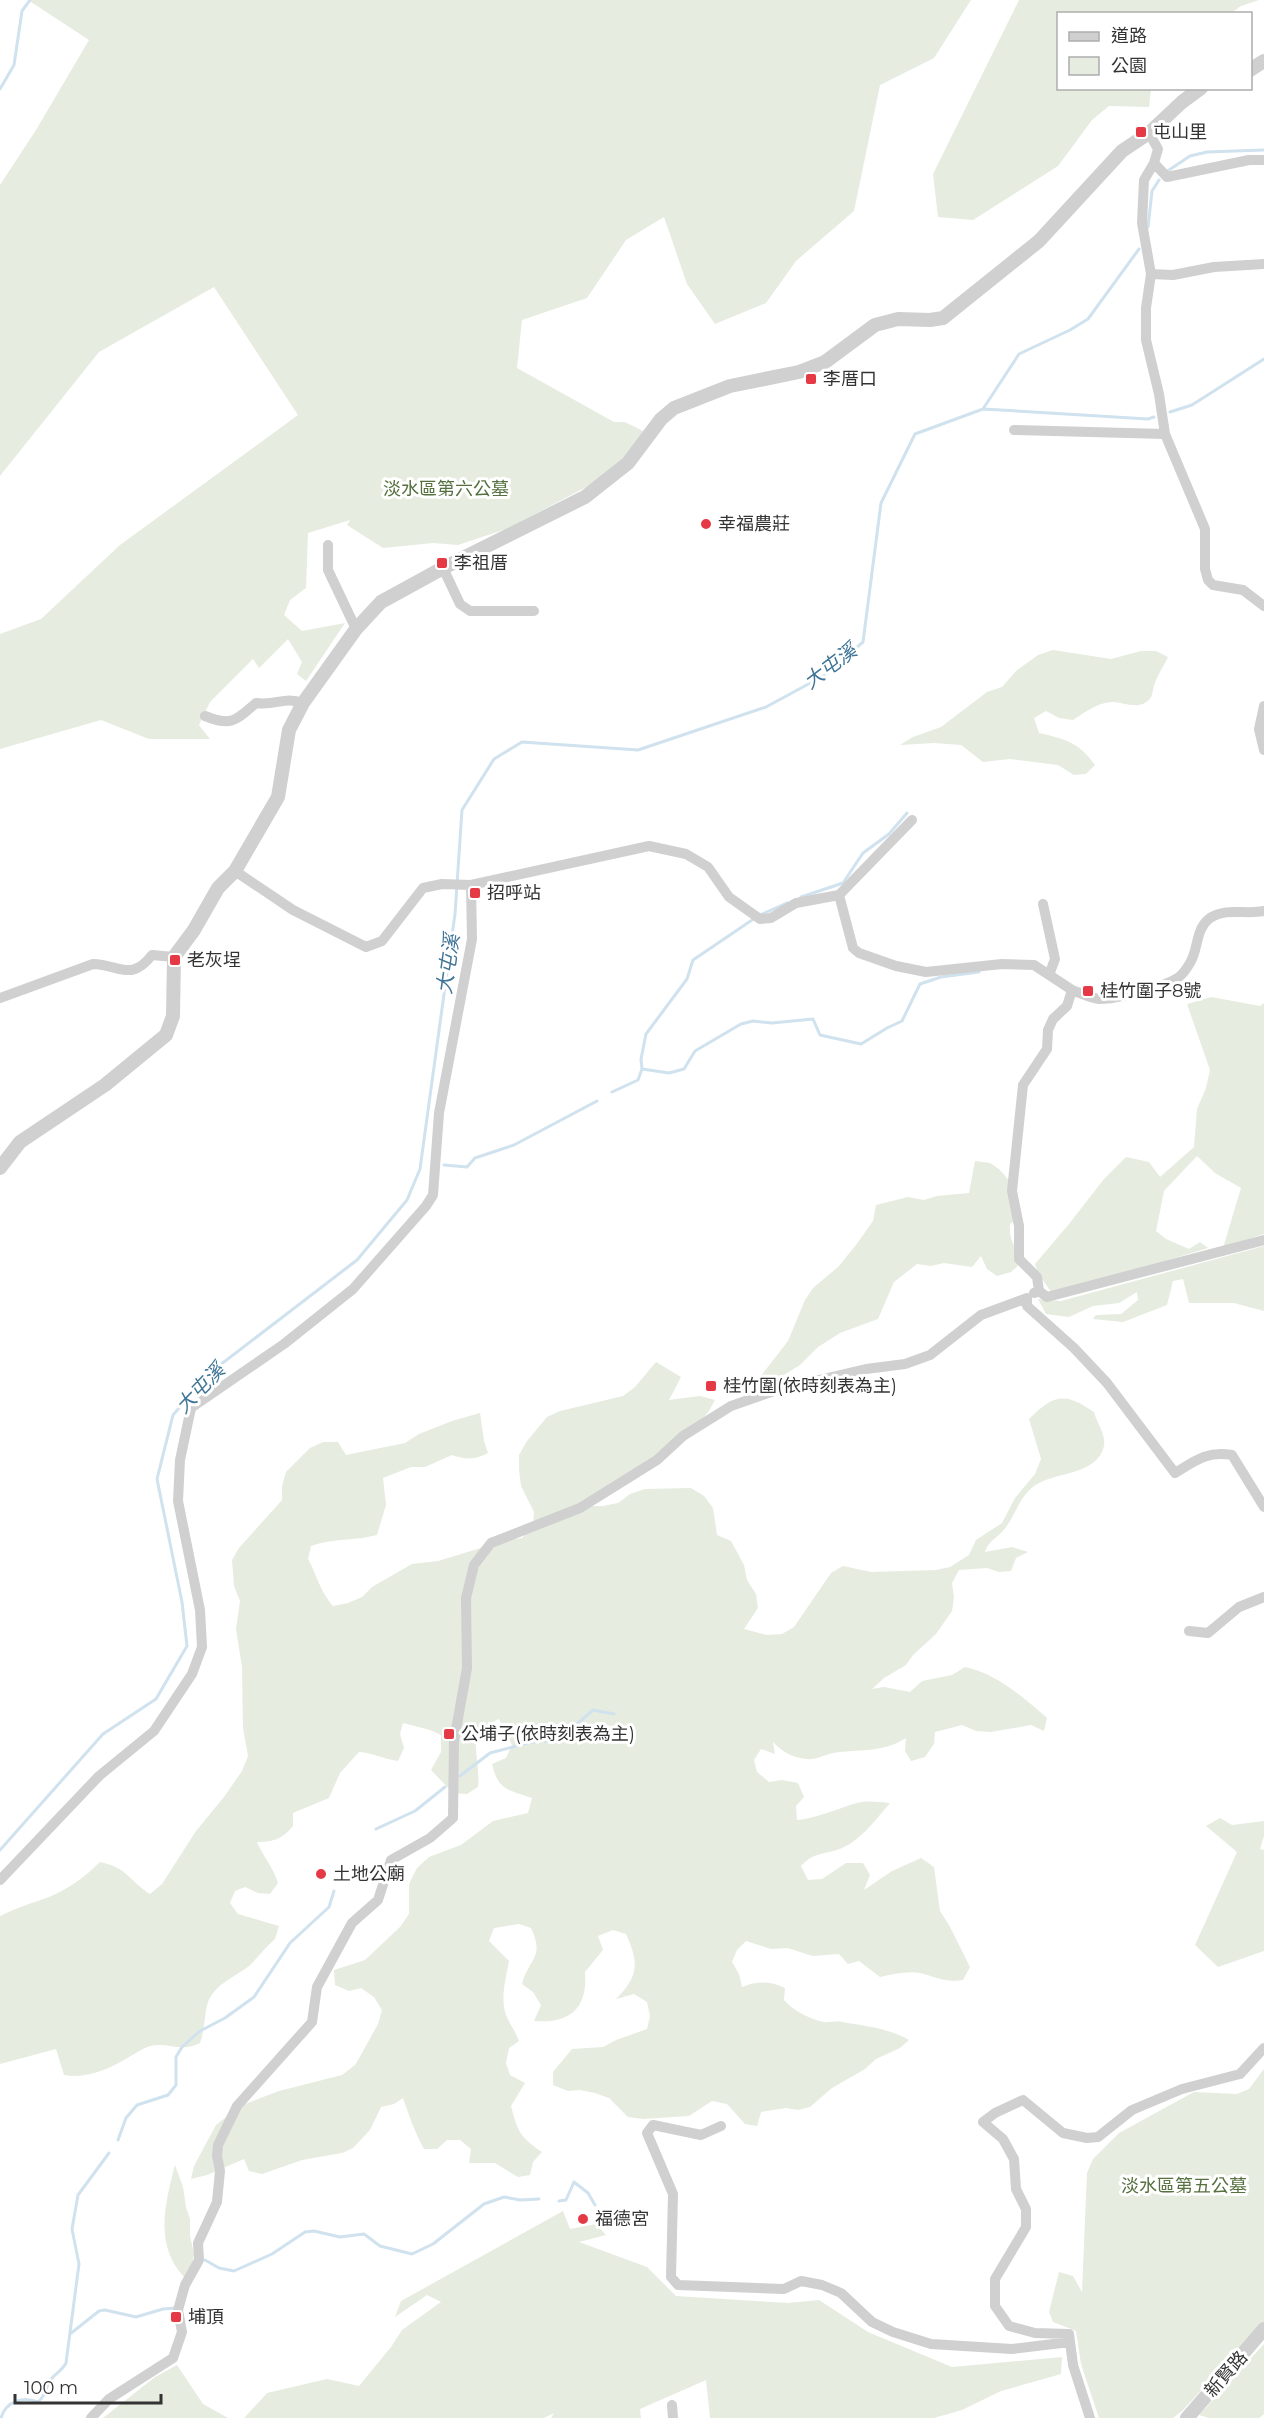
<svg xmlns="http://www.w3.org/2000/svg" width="1264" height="2418" font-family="Montserrat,'Noto Sans TC',sans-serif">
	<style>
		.green { fill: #e6ecdf }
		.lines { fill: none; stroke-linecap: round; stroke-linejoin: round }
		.stream { stroke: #cfe2ee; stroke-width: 3 }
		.minor { stroke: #d0d0d0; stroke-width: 10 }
		.tertiary { stroke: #d0d0d0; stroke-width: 14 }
		.poi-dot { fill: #e63946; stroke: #fff; stroke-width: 2 }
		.labels { text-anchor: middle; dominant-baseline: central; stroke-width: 6; stroke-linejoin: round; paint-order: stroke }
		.poi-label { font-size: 18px; fill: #333; stroke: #fff; text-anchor: start }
		.park-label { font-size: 18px; fill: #56703f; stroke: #fff }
		.street-label { font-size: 18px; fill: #333; stroke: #fff }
		.water-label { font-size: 20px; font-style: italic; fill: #3f7597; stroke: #fff }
	</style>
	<rect width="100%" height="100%" fill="#fff"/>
	<path class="green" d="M28,0H971L934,58L880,85L854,211L796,261L766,303L715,324L687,284L664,217L626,240L587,298L522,320L517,368L614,422H625L645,432L623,459L596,482L506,529L458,545L433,543L383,548L347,525L350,520L308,533L306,588L290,600L284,615L302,631L345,623L306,681L297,674L302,662L288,639L259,668L253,659L210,702L199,725L210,739H149L101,720L0,749V634L41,619L120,545L298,415L214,287L99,352L0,476V185L36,130L89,40Z
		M1019,0H1259L1241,6L1231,13L1058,14V88L1151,89L1149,107L1109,106L1092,120L1058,166L973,220L938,217L933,174Z
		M1053,650L1111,659L1141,651H1156L1168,657C1164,666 1158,674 1155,683C1153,687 1153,693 1151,697C1141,712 1125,702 1112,702C1097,703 1085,712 1073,720L1059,718L1046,711L1034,718L1039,733C1065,739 1079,742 1095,765L1086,774L1074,775L1058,765L1010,759L983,762L961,745L934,743L900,745L913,737L941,727L987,692L1002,687L1016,671L1038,655Z
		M1211,997L1260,1006L1264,1003V1234L1223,1248L1241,1188L1215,1173L1197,1156L1164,1191L1156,1231L1166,1239L1189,1249L1200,1242L1208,1248L1123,1274L1051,1292L1038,1273L1035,1264L1069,1224L1104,1179L1126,1157L1149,1162L1160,1177L1194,1147L1197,1109L1206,1088L1210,1070L1187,1004Z
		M975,1161C980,1162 986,1162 990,1163C1008,1172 1020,1198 1021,1216L1010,1224C1009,1245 1016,1244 1022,1262L1011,1272L997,1276L987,1269L981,1256L972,1267L944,1263L931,1266L917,1264L894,1282L878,1319L840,1333L818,1347L800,1365L774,1381L760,1377L788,1341L805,1300L813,1288L838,1267L856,1245L873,1221L876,1205L908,1197L924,1200L937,1196L969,1193Z
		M1264,1246V1311L1234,1303H1189L1183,1279L1173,1281L1167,1305L1123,1322L1093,1319L1096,1315L1121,1314L1138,1300L1137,1292L1119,1303L1093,1306L1069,1317L1046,1314L1038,1299L1061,1301Z
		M656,1362L681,1377L669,1400L700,1396L715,1400L709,1411L691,1433L624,1478L609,1484L589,1506H603L618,1503L630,1494L645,1489L691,1488L704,1496L713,1508L717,1535L731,1541L744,1565L747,1580L756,1594L758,1608L744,1629L767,1635L782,1634L794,1627L831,1573L843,1566L871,1572L936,1570L950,1567L969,1555L976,1540L1002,1523L1015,1498L1035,1474L1041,1459L1029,1419C1054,1394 1065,1392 1094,1412C1097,1424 1106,1434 1104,1446C1097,1476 1055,1471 1034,1486C1018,1498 1015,1518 1002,1532C994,1540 988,1542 985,1552L1012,1547L1028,1552L1016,1558L1011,1571L999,1572L987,1568L959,1570L952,1583L954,1597L952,1611L936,1634L913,1655L906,1665L884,1678L872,1689L884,1687L910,1692L922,1681L952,1675L965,1667C996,1673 1024,1698 1047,1718L1044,1731L1031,1725L991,1732L976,1731L962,1725L935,1732L934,1744L925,1757L911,1761L905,1751L906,1738C884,1753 858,1749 833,1753C824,1755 816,1760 806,1759C792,1757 782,1752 773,1742L775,1754L761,1749L754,1760L757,1772L769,1782L782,1780L798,1783L804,1797L796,1806L797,1820C818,1818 836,1809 857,1803C868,1800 879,1802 890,1803C877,1818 861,1840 842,1848C825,1855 815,1851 801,1866L808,1880L822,1879L846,1863H863L870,1875L864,1890L892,1871L921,1858L934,1867L940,1911L949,1925L970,1967L963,1980C946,1983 936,1977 920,1973C907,1971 893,1974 880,1977L859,1961L848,1964L839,1954L813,1956L787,1948L771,1949L746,1941L737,1950L732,1962L739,1974L742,1987C758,1981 769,1981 785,1988L784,2000C794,2011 809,2019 824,2022C830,2023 836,2020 842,2022C866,2026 888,2028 909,2040L900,2048L876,2059L865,2069L832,2088L810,2107L798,2110L786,2108L761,2112L757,2126L745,2124L727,2104L712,2101L689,2116L643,2119L628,2117L609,2098L595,2093L580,2090L568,2091L553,2085V2072L572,2049L603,2047L616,2040L647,2029L650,2016L647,2002L634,1994L616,1999C639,1976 639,1963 626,1934L613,1930L598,1936L603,1950L585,1972C588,2008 570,2024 534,2021L541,2005L533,1992L522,1984C529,1958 545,1958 531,1928L519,1924L494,1928L489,1941L509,1961C506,1978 500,1998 506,2015C509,2023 516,2032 519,2041L509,2048L506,2063L510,2075L525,2083L511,2106C518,2132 519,2136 542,2152L533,2162L530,2175L518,2177L495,2163H469L471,2149L460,2140H447L437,2149H424C415,2133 409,2115 403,2098L394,2104L381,2107L370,2130L353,2148L342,2153L302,2160L262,2174L249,2171L244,2159L207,2175L191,2179L194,2166L216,2125L240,2106L279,2091L342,2075L355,2065L362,2053L378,2024L382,2010L374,1997L361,1988L349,1991L335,1985L334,1970L365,1960L400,1927L409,1914V1884L417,1868L429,1857L461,1845L493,1821L528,1813L532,1798C508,1789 499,1792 492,1764L506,1758L512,1745L499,1719L477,1729C473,1749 480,1767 478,1787L467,1794L453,1793L431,1770L441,1752V1735L430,1730L403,1723L400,1734L404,1748L398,1761C384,1759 373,1753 359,1752L340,1773L329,1798L293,1813V1826C282,1839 274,1842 257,1842C263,1856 273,1867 278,1883L270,1894L258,1893L245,1887L235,1891L230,1903L238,1914L279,1926L275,1939C265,1947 259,1957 249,1966C235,1977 215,1984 208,2002C204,2015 205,2030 200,2043C180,2053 170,2042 150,2046C143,2048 136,2053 129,2057C109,2069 88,2079 64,2075L56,2049L0,2064V1916C16,1908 32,1903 49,1897C67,1890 86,1876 100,1862C128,1868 128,1880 150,1894L162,1884L196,1831L224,1797L242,1771L248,1756L243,1728L242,1667L236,1629L240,1601L234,1586L232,1560L239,1548L282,1500V1486L286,1472L310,1448L323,1442H338L346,1455L405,1443L419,1434L452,1421L480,1413L484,1441L488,1453C474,1460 466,1460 452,1455L425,1467H411L383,1478L386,1505L377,1535C355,1541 333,1538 311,1546L308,1559C317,1575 320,1592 333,1606L348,1603L362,1597L372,1587L412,1564L438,1561L507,1540L522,1538L533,1526L534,1512L521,1486L519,1470V1455L527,1441L547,1417L560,1411L623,1396L635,1387Z
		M1220,1818L1232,1825L1264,1821V1836L1260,1849L1264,1850V1951L1218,1967L1195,1945L1237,1852L1206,1826Z
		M1264,2069V2322L1182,2411L1173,2418H1099L1081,2364L1076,2331L1053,2322L1049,2312L1059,2272L1073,2276L1082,2292L1087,2173L1093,2159L1119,2133L1194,2092L1237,2094L1249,2089Z
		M175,2165L183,2187L186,2207L190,2219V2236L194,2254L192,2263L184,2277C154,2245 165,2204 175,2165Z
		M563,2211L570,2229L596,2224L606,2235L579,2242L647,2267L676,2296L788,2303L819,2300L868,2332L952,2367L1062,2357L1061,2374L1001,2391L962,2410L934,2418H710L706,2380L640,2409L641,2418H551L554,2413L544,2418H244L267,2393L327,2379L359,2386L391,2347L402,2330L441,2302L427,2295L395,2317L401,2301Z
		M1264,2344V2414L1259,2418H1209L1199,2415Z
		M177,2365L203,2404L228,2418H103L155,2377Z"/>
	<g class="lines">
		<path class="stream" d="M0,89L14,65L22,11L30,0
			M1166,172L1190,156L1207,152L1264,150
			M1148,227L1152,191L1159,180
			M983,409L1019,354L1070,330L1088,319L1139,249
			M1170,412L1192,405L1264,359
			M801,897L843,883L863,853L889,834L907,813
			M760,915L787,903
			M642,1069L669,1073L684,1069L695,1051L741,1024L753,1021L772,1023L813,1019L820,1035L861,1044L887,1028L902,1021L920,984L941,977L979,972
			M612,1092L638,1080L642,1069L641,1059L646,1034L687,979L693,960L755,918
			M444,1165L467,1167L475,1158L514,1145L597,1101
			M460,1776L490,1753L532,1742L555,1740L568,1732L593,1710L614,1714
			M376,1829L415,1811L445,1787
			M0,1850L103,1734L156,1699L187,1646L182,1602L157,1479L173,1415L211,1372L357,1260L407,1200L420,1169L455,914L462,810L494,759L522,742L638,750L766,707L825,675L863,642L881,503L915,434L983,409L1148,419L1154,417
			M118,2140L126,2118L137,2105L168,2095L176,2085V2057L182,2047L200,2031L225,2018L254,1997L290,1943L329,1907L334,1891
			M559,2201L566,2200L574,2182L588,2193L595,2205
			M205,2260L219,2268L234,2271L272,2254L305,2232L314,2231L340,2237L364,2234L380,2246L412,2254L433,2244L484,2204L504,2197L520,2200L539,2199
			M70,2334L99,2311L105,2310L136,2317L163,2309L175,2308
			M1,2418C6,2401 23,2396 38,2402C47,2394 44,2390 50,2381C54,2374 62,2371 66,2363L79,2264L72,2229L78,2195L109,2153"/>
		<path class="minor" d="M1149,133L1158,149L1154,163L1144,180L1142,223L1151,274L1146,308V340L1159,394L1165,434L1205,529V569L1208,580L1213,585L1243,590L1264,606
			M1154,163L1167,177L1249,160H1264
			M1151,274L1173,275L1214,267L1264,264
			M1014,430L1165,434
			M328,545V570L356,629
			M443,568L460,604L470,611H534
			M1264,706L1259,729L1264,750
			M205,716C232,727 236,720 256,703C276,706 284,696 303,703
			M235,871L293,910L366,947L382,941L423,888L442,884L471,885L649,846L686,854L708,867L729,897L760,919L771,918L796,903L839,895L853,948L859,953L896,966L926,972L1002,964L1034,965L1072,990L1067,1006L1053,1019L1048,1030L1047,1049L1023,1085L1012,1191L1019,1226V1259L1037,1277L1039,1291
			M839,895L912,820
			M1043,904L1055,959L1049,975
			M1072,990C1080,993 1091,998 1099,999C1115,1000 1166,986 1179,977C1183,974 1187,968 1190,963C1199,948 1195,929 1210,918C1227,907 1246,915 1264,911
			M0,998L93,964C120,965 131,982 152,955L174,957
			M1034,1293L1039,1291L1047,1297L1264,1240
			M839,1376L867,1389
			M1189,1631L1208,1633L1239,1607L1264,1597
			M0,1880L99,1776L154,1731L192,1674L202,1647L200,1610L178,1501L180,1460L191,1408L284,1344L353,1289L426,1206L433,1195L439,1113L472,939L471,885
			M721,2126L701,2135L653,2125L647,2133L673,2194L671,2277L678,2285L784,2289L801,2281L822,2285L841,2293L872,2322L893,2332L931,2344L1012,2349L1070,2342
			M672,2405L673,2418
			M91,2418L109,2399L173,2358L182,2332L178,2310L185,2285L199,2260L198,2243L217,2202L220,2171L217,2156L218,2145L237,2106L312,2022L317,1987L352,1923L378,1900L391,1860L430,1838L453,1818L454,1741L467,1668L466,1598L474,1565L491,1543L580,1508L657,1460L683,1436L731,1406L780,1389L866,1369L905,1364L930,1355L981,1315L1027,1298V1306L1074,1348L1107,1383L1175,1473C1196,1460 1207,1451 1232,1455L1264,1507
			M1090,2418L1073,2365L1069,2334L1035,2333L1009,2326L995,2306V2279L1026,2227V2209L1016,2189L1014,2159L1003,2139L983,2122L995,2113L1023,2100L1063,2133L1087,2138L1098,2137L1132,2110L1182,2089L1240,2074L1264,2048"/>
		<path class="tertiary" d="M1250,70L1264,61
			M0,1168L20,1142L105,1085L166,1035L173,1016L174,957L194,930L218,888L235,871L278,797L289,730L303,703L356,629L381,602L443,568L585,497L628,463L661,419L674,408L730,386L799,372L825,362L875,325L898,319L930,320L943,318L1039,241L1122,151L1149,133L1182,102L1201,88
			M1187,2418L1264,2329"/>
	</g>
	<g class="poi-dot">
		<rect x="1135" y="126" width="12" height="12" rx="3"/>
		<rect x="805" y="373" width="12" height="12" rx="3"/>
		<circle cx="706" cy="524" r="6"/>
		<rect x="436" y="557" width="12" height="12" rx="3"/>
		<rect x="469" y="887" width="12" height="12" rx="3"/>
		<rect x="169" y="954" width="12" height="12" rx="3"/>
		<rect x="1082" y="985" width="12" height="12" rx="3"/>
		<rect x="705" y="1380" width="12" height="12" rx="3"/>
		<rect x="443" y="1728" width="12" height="12" rx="3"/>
		<circle cx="321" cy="1874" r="6"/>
		<circle cx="583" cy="2219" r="6"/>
		<rect x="170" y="2311" width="12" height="12" rx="3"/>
	</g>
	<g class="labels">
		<g class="poi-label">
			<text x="1153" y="132">屯山里</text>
			<text x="823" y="379">李厝口</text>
			<text x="718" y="524">幸福農莊</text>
			<text x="454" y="563">李祖厝</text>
			<text x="487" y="893">招呼站</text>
			<text x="187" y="960">老灰埕</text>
			<text x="1100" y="991">桂竹圍子8號</text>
			<text x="723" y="1386">桂竹圍(依時刻表為主)</text>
			<text x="461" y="1734">公埔子(依時刻表為主)</text>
			<text x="333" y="1874">土地公廟</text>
			<text x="595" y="2219">福德宮</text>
			<text x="188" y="2317">埔頂</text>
		</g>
		<g class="park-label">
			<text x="446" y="489">淡水區第六公墓</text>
			<text x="1184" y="2186">淡水區第五公墓</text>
		</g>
		<g class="street-label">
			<text transform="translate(1226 2374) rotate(-49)">新賢路</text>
		</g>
		<g class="water-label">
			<text transform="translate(830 666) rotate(-37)">大屯溪</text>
			<text transform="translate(448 964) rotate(-82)">大屯溪</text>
			<text transform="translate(200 1388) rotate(-46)">大屯溪</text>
		</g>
	</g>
	<rect x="1057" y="12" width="195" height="78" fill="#ffffff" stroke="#adadad" stroke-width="1.5"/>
	<rect x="1069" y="32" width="30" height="9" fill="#d0d0d0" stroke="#adadad" stroke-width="1.5"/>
	<text x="1111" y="42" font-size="18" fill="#333333">道路</text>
	<rect x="1069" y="57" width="30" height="18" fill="#e6ecdf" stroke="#adadad" stroke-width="1.5"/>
	<text x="1111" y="72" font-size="18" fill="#333333">公園</text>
	<path d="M15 2394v9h146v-9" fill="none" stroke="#333333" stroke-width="3"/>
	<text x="24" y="2394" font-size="18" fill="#333333" stroke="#ffffff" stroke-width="4.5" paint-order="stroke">100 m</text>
</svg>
